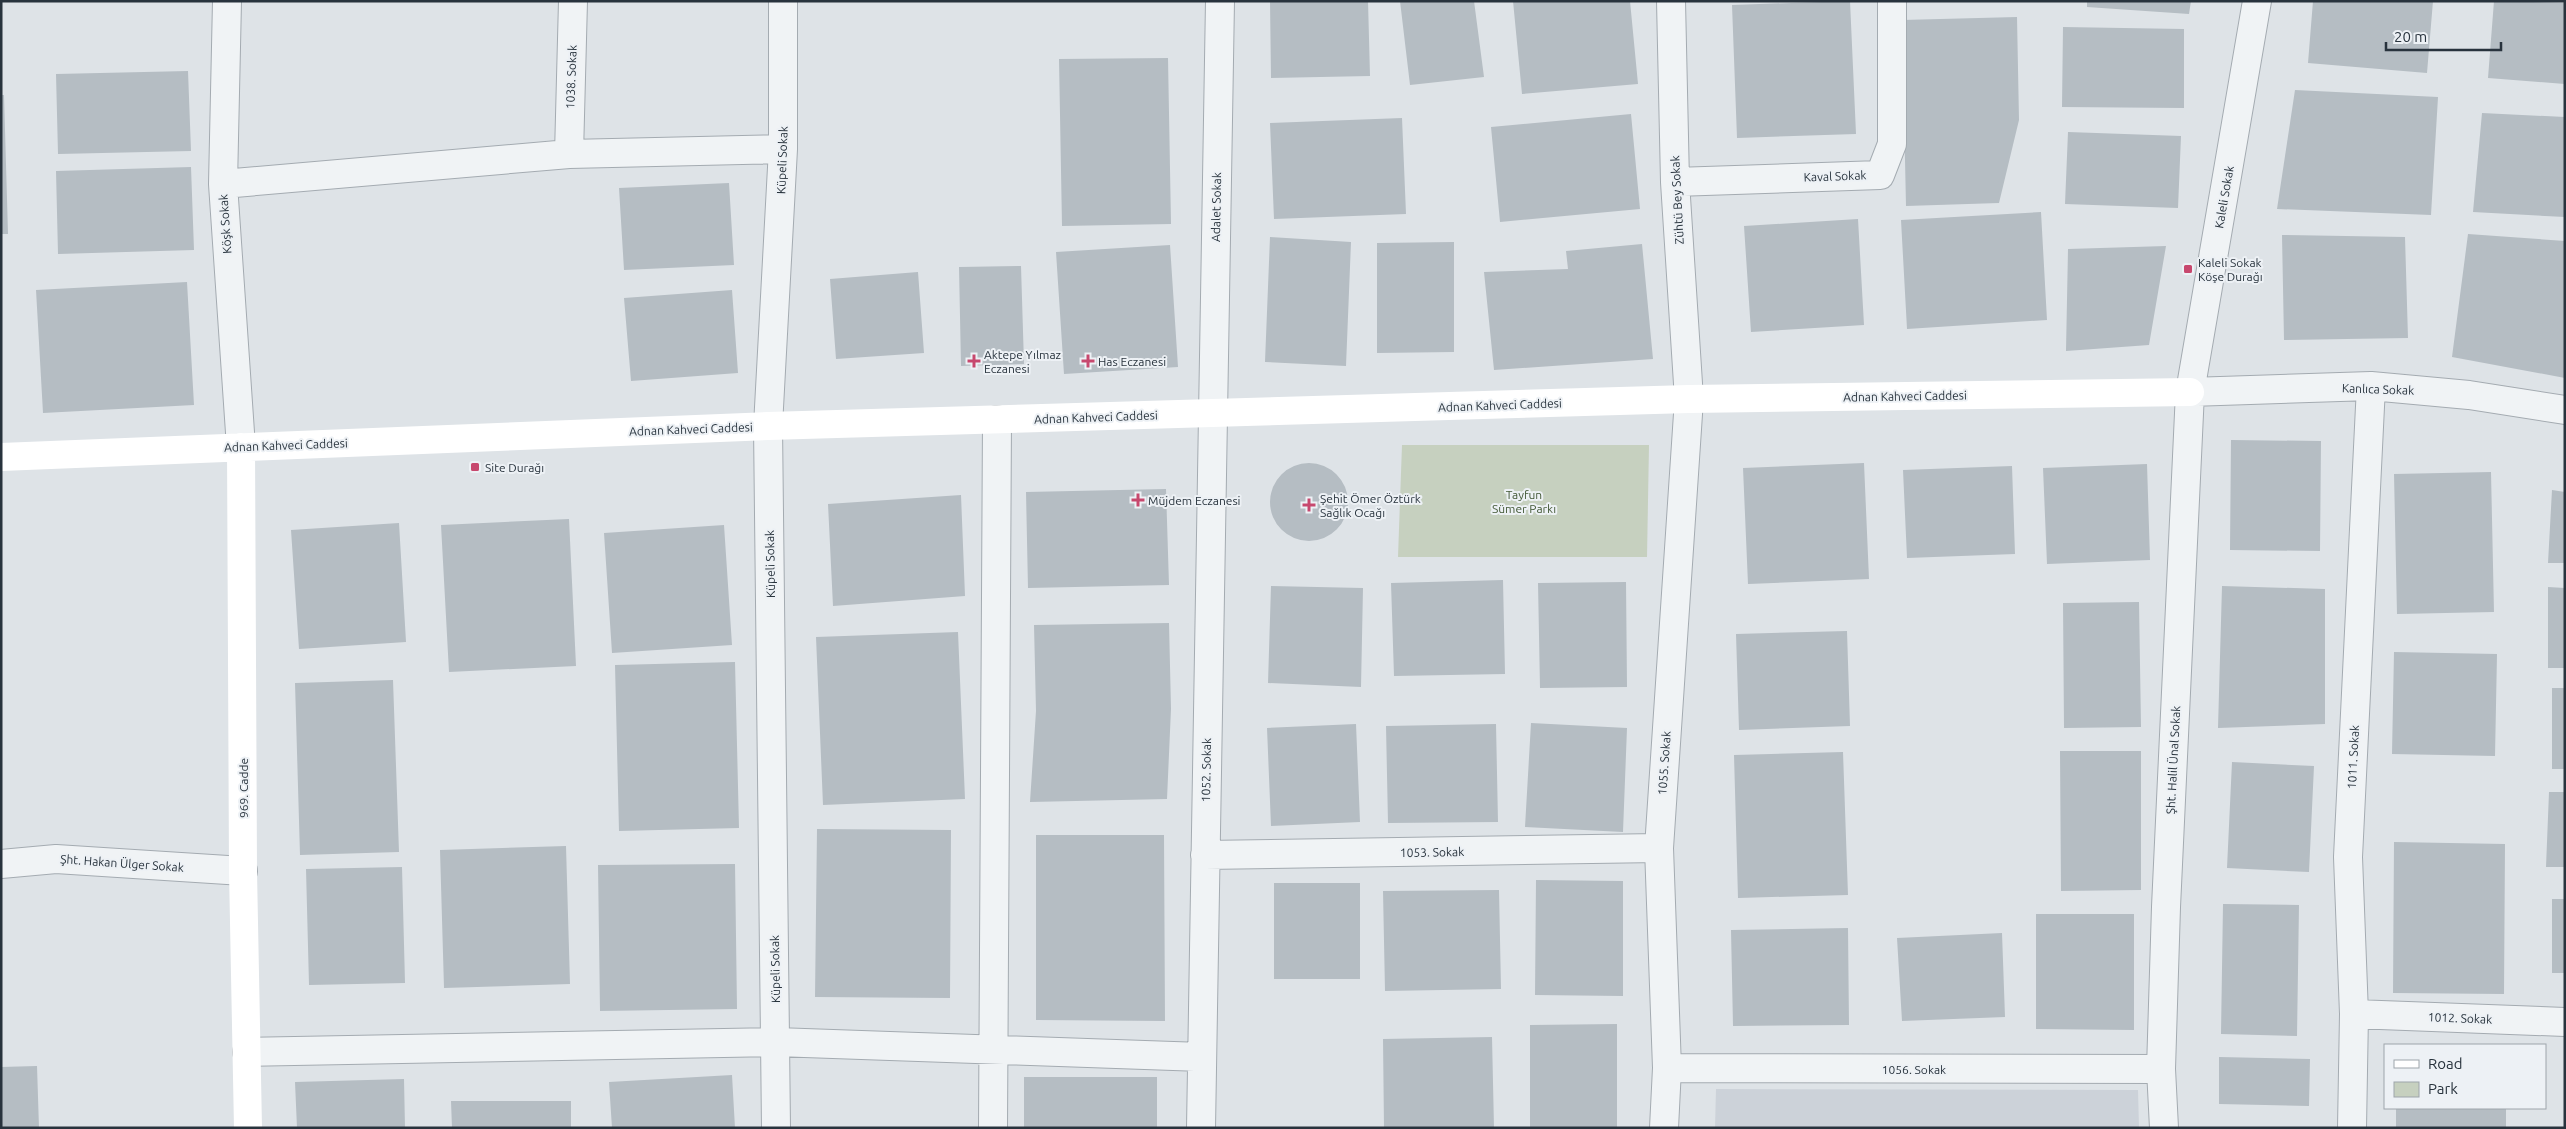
<svg xmlns="http://www.w3.org/2000/svg" width="2566" height="1129" font-family="Ubuntu,sans-serif">
	<style>
		.built { fill: #ccd2d9 }
		.green { fill: #c6d0bf }
		.building { fill: #b5bdc3 }
		.lines { fill: none; stroke-linecap: round; stroke-linejoin: round }
		.street-casing { stroke: #a4abb1; stroke-width: 30 }
		.street { stroke: #f0f3f5; stroke-width: 28 }
		.secondary { stroke: #fff; stroke-width: 28 }
		.poi-dot { fill: #c7486e; stroke: #edf1f5; stroke-width: 2 }
		.labels { text-anchor: middle; dominant-baseline: central; stroke-width: 4; stroke-linejoin: round; paint-order: stroke }
		.street-label { font-size: 12px; fill: #28333d; stroke: #edf1f5 }
		.poi-label { font-size: 12px; fill: #28333d; stroke: #edf1f5; text-anchor: start }
		.park-label { font-size: 12px; fill: #425836; stroke: #edf1f5 }
	</style>
	<rect width="100%" height="100%" fill="#dee3e7"/>
	<path class="built" d="M1716,1089L2138,1090L2139,1128H1715Z"/>
	<path class="green" d="M1402,445H1649L1647,557H1398Z"/>
	<path class="building" d="M1270,1H1368L1370,76L1271,78Z
		M1400,1H1474L1484,77L1410,85Z
		M1513,1H1630L1638,84L1522,94Z
		M1850,1L1856,134L1737,138L1732,5Z
		M2087,1H2191L2189,14L2087,7Z
		M2313,1H2433L2427,73L2308,63Z
		M2494,1L2565,3V84L2488,78Z
		M2017,17L2019,120L1999,203L1906,206L1902,20Z
		M2063,27L2184,29V108L2062,107Z
		M1168,58L1171,224L1062,226L1059,59Z
		M188,71L191,151L58,154L56,74Z
		M2295,90L2438,97L2431,215L2277,209Z
		M1,95H4L8,234H1Z
		M2482,113L2565,117V217L2473,212Z
		M1631,114L1640,209L1500,222L1491,127Z
		M1402,118L1406,214L1274,219L1270,123Z
		M2068,132L2181,136L2178,208L2065,204Z
		M191,167L194,250L58,254L56,171Z
		M729,183L734,265L624,270L619,188Z
		M2041,212L2047,320L1907,329L1901,220Z
		M1858,219L1864,325L1751,332L1744,226Z
		M2468,234L2565,241V378L2452,357Z
		M2282,235L2405,237L2408,338L2284,340Z
		M1270,237L1351,242L1346,366L1265,362Z
		M1454,242V352L1377,353V243Z
		M1642,244L1653,359L1494,370L1484,272L1568,269L1566,251Z
		M1170,245L1178,367L1064,374L1056,252Z
		M2166,246L2149,345L2066,351L2068,249Z
		M1021,266L1024,364L961,366L959,267Z
		M918,272L924,353L836,359L830,279Z
		M187,282L194,405L43,413L36,290Z
		M732,290L738,373L631,381L624,298Z
		M2231,440L2321,441L2320,551L2230,550Z
		M1270 502a39 39 0 1 1 78 0a39 39 0 1 1-78 0Z
		M1864,463L1869,579L1748,584L1743,468Z
		M2147,464L2150,560L2047,564L2043,468Z
		M2012,466L2015,554L1907,558L1903,470Z
		M2491,472L2494,612L2397,614L2394,474Z
		M1166,489L1169,585L1028,588L1026,492Z
		M2552,490L2565,492V563H2548Z
		M961,495L965,596L833,606L828,504Z
		M569,519L576,666L449,672L441,525Z
		M399,523L406,642L299,649L291,530Z
		M724,525L732,645L612,653L604,533Z
		M1503,580L1505,674L1394,676L1391,583Z
		M1626,582L1627,687L1540,688L1538,583Z
		M1271,586L1363,588L1361,687L1268,683Z
		M2222,586L2325,589V724L2218,728Z
		M2548,587L2565,588V668H2548Z
		M2139,602L2141,727L2064,728L2063,603Z
		M1169,623L1171,709L1167,799L1030,802L1036,711L1034,625Z
		M1847,631L1850,726L1739,730L1736,634Z
		M958,632L965,799L823,805L816,637Z
		M2394,652L2497,654L2495,756L2392,754Z
		M735,662L739,828L619,831L615,665Z
		M393,680L399,852L300,855L295,683Z
		M2552,688H2565V769H2552Z
		M1531,723L1627,728L1623,832L1525,827Z
		M1356,724L1360,822L1271,826L1267,728Z
		M1496,724L1498,822L1388,823L1386,726Z
		M2060,751H2141V890L2061,891Z
		M1843,752L1848,895L1738,898L1734,755Z
		M2232,762L2314,766L2309,872L2227,868Z
		M2549,792H2565V867H2546Z
		M817,829L951,830L950,998L815,997Z
		M1036,835H1164L1165,1021L1036,1020Z
		M2394,842L2505,844L2504,994L2393,993Z
		M566,846L570,984L444,988L440,850Z
		M735,864L737,1009L600,1011L598,865Z
		M402,867L405,983L309,985L306,869Z
		M1536,880L1623,881V996L1535,995Z
		M1274,883H1360V979H1274Z
		M1499,890L1501,989L1385,991L1383,891Z
		M2552,899H2565V973H2552Z
		M2223,904L2299,905L2297,1036L2221,1034Z
		M2036,914H2134V1030L2036,1029Z
		M1848,928L1849,1025L1733,1026L1731,930Z
		M2002,933L2005,1017L1902,1021L1897,938Z
		M1617,1024V1128H1530V1025Z
		M1492,1037L1494,1128H1384L1383,1039Z
		M2219,1057L2310,1059L2309,1106L2219,1104Z
		M37,1066L39,1128H1V1067Z
		M732,1075L735,1128H612L609,1082Z
		M1024,1077H1157V1128H1024Z
		M404,1079L405,1128H297L295,1082Z
		M451,1101H571V1128H452Z
		M2396,1108H2506V1128H2396Z"/>
	<g class="lines">
		<defs>
			<path id="street" d="M227,1L223,184L241,447
				M569,154L573,1
				M1675,182L1880,175L1892,144V1
				M223,184L569,154L783,149
				M2190,392L2371,386L2469,395L2565,410
				M1205,855L1659,848
				M1,864L56,859L243,871
				M2354,1014L2565,1022
				M247,1052L776,1042L1202,1057
				M1667,1068L2161,1069
				M776,1128L768,426L783,149V1
				M993,1128L997,420
				M1201,1128L1220,1
				M1664,1128L1667,1068L1659,848L1689,399L1675,182L1671,1
				M2164,1128L2161,1069L2166,907L2190,392L2257,1
				M2352,1128L2354,1014L2348,857L2371,386"/>
		</defs>
		<use href="#street" class="street-casing"/>
		<use href="#street" class="street"/>
		<path class="secondary" d="M241,447L243,871L248,1128
			M1,457L768,426L1689,399L2190,392"/>
	</g>
	<g class="poi-dot">
		<rect x="2183" y="264" width="10" height="10" rx="2.5"/>
		<path d="M971.5 353.5h5v5h5v5h-5v5h-5v-5h-5v-5h5z"/>
		<path d="M1085.5 353.5h5v5h5v5h-5v5h-5v-5h-5v-5h5z"/>
		<rect x="470" y="462" width="10" height="10" rx="2.5"/>
		<path d="M1135.5 492.5h5v5h5v5h-5v5h-5v-5h-5v-5h5z"/>
		<path d="M1306.5 497.5h5v5h5v5h-5v5h-5v-5h-5v-5h5z"/>
	</g>
	<g class="labels">
		<g class="street-label">
			<text transform="translate(571 77) rotate(-88)">1038. Sokak</text>
			<text transform="translate(782 160) rotate(-88)">Küpeli Sokak</text>
			<text transform="translate(1835 176) rotate(-2)">Kaval Sokak</text>
			<text transform="translate(2224 197) rotate(-80)">Kaleli Sokak</text>
			<text transform="translate(1677 200) rotate(-93)">Zühtü Bey Sokak</text>
			<text transform="translate(1216 207) rotate(-89)">Adalet Sokak</text>
			<text transform="translate(225 224) rotate(-94)">Köşk Sokak</text>
			<text transform="translate(2378 389) rotate(2)">Kanlıca Sokak</text>
			<text transform="translate(1905 396) rotate(-1)">Adnan Kahveci Caddesi</text>
			<text transform="translate(1500 405) rotate(-2)">Adnan Kahveci Caddesi</text>
			<text transform="translate(1096 417) rotate(-2)">Adnan Kahveci Caddesi</text>
			<text transform="translate(691 429) rotate(-2)">Adnan Kahveci Caddesi</text>
			<text transform="translate(286 445) rotate(-2)">Adnan Kahveci Caddesi</text>
			<text transform="translate(770 564) rotate(-91)">Küpeli Sokak</text>
			<text transform="translate(2353 757) rotate(-87)">1011. Sokak</text>
			<text transform="translate(2173 760) rotate(-87)">Şht. Halil Ünal Sokak</text>
			<text transform="translate(1664 763) rotate(-86)">1055. Sokak</text>
			<text transform="translate(1206 770) rotate(-89)">1052. Sokak</text>
			<text transform="translate(243 788) rotate(-90)">969. Cadde</text>
			<text transform="translate(1432 852) rotate(-1)">1053. Sokak</text>
			<text transform="translate(122 863) rotate(4)">Şht. Hakan Ülger Sokak</text>
			<text transform="translate(775 969) rotate(-91)">Küpeli Sokak</text>
			<text transform="translate(2460 1018) rotate(2)">1012. Sokak</text>
			<text x="1914" y="1069">1056. Sokak</text>
		</g>
		<g class="poi-label">
			<text x="2198" y="262">Kaleli Sokak<tspan x="2198" dy="14">Köşe Durağı</tspan></text>
			<text x="984" y="354">Aktepe Yılmaz<tspan x="984" dy="14">Eczanesi</tspan></text>
			<text x="1098" y="361">Has Eczanesi</text>
			<text x="485" y="467">Site Durağı</text>
			<text x="1320" y="498">Şehit Ömer Öztürk<tspan x="1320" dy="14">Sağlık Ocağı</tspan></text>
			<text x="1148" y="500">Müjdem Eczanesi</text>
		</g>
		<g class="park-label">
			<text x="1524" y="494">Tayfun<tspan x="1524" dy="14">Sümer Parkı</tspan></text>
		</g>
	</g>
	<rect width="2566" height="1129" fill="none" stroke="#28333d" stroke-width="5"/>
	<rect x="2384" y="1044" width="162" height="65" fill="#edf1f5" stroke="#9ea5ab"/>
	<rect x="2394" y="1060" width="25" height="8" fill="#ffffff" stroke="#9ea5ab"/>
	<text x="2428" y="1069" font-size="15" fill="#28333d">Road</text>
	<rect x="2394" y="1082" width="25" height="15" fill="#c6d0bf" stroke="#9ea5ab"/>
	<text x="2428" y="1094" font-size="15" fill="#28333d">Park</text>
	<path d="M2386 42v8h115v-8" fill="none" stroke="#28333d" stroke-width="2.5"/>
	<text x="2394" y="42" font-size="15" fill="#28333d" stroke="#edf1f5" stroke-width="4" paint-order="stroke">20 m</text>
</svg>
